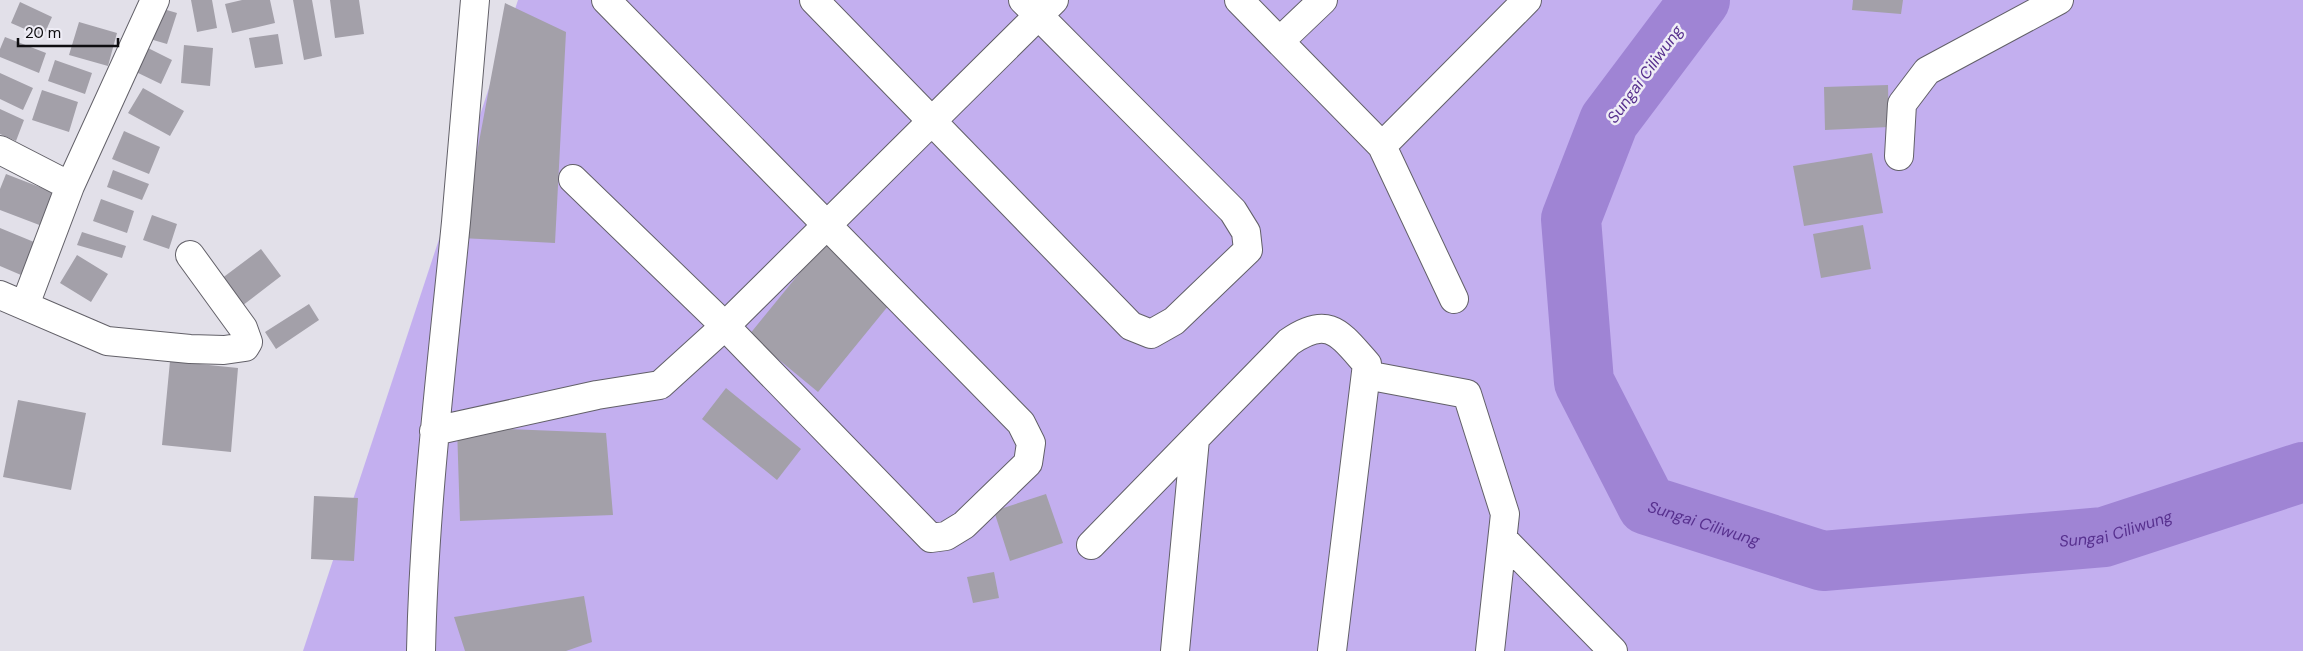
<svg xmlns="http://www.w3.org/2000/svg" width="2303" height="651" font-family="'DM Sans',sans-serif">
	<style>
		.green { fill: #c3afef }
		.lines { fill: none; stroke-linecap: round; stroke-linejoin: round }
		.river { stroke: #9f84d4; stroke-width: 60 }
		.building { fill: #a3a0a9 }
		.minor-casing { stroke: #626068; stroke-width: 30 }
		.minor { stroke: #fff; stroke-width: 28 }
		.labels { text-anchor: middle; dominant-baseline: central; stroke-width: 5; stroke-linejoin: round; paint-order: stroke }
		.water-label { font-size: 16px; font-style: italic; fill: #57308e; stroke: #efedf6 }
	</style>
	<rect width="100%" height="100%" fill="#e2e0e9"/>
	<path class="green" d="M518,0H2303V651H303Z"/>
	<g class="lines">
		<path class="river" id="s1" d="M1700,0L1609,121L1571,219L1584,382L1647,505L1823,561L2104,537L2303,472"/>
	</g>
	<path class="building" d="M191,0H212L217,28L197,32Z
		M242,0H270L275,23L232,33L225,4Z
		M293,0H312L322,56L304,60Z
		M330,0H359L364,34L335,38Z
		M1853,0H1903L1901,14L1852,10Z
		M20,2L52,17L43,37L11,23Z
		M505,3L566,32L555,243L461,238Z
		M153,6L177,13L167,44L143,37Z
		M79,22L117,33L108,66L69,55Z
		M278,34L283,64L255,68L249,38Z
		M5,37L46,53L39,73L0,57V49Z
		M184,45L213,48L210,86L181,83Z
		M146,47L172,60L161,84L134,71Z
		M55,60L92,73L85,94L48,81Z
		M0,73L33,88L23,110L0,99Z
		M1888,85L1889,127L1825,130L1824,87Z
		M143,88L184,111L170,136L128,113Z
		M42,90L78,102L69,132L32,120Z
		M0,109L24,120L16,141L0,134Z
		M124,131L160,147L149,174L112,159Z
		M1872,153L1883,213L1804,226L1793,166Z
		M113,170L149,184L142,200L107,187Z
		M6,174L55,193L42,226L0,210V189Z
		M101,199L134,211L127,233L93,221Z
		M152,215L177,224L169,249L143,240Z
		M1863,225L1871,269L1821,278L1813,234Z
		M0,228L34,242L21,275L0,266Z
		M82,232L126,246L122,258L77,245Z
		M824,243L893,300L818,392L749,335Z
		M261,249L281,276L234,312L213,285Z
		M77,255L108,274L91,302L60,283Z
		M309,304L319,320L276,349L265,332Z
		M170,361L238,368L231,452L162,445Z
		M726,388L801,449L777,480L702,419Z
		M18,400L86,413L71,490L3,477Z
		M457,427L606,433L613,515L460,521Z
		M1046,494L1063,543L1010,561L994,511Z
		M314,496L358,498L354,561L311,559Z
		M994,572L999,598L973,603L967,577Z
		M584,596L592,642L566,651H465L454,617Z"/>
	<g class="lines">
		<defs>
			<path id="minor" d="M814,0L1131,326L1151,334L1174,321L1248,250L1246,232L1233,211L1023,0
				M1239,0L1382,146L1454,299
				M1280,41L1323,0
				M1382,146L1527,0
				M0,150L70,186
				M1899,156L1902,104L1927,71L2059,0
				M573,179L725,326L931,538L946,536L964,525L1028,463L1031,443L1021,423L606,0
				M0,295L107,341L190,349L224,350L245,347L248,342L243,328L190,255
				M25,305L70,186L155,0
				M1366,375L1467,394L1505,514L1490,651
				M434,431L597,395L660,385L725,326L1054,0
				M1503,539L1613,651
				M1091,545L1289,342C1329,314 1340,334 1367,364L1332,651
				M421,651C424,507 442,365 456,222C463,148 468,74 475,0
				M1175,651L1195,439"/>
		</defs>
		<use href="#minor" class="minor-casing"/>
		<use href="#minor" class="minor"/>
	</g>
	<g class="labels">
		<g class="water-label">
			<text transform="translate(1645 74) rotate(-54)">Sungai Ciliwung</text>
			<text stroke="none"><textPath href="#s1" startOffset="618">Sungai Ciliwung</textPath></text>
			<text stroke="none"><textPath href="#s1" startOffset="1038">Sungai Ciliwung</textPath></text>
		</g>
	</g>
	<path d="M18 38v8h100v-8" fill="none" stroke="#0f0e11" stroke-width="2.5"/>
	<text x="25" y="38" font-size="15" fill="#0f0e11" stroke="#efedf6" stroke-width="4" paint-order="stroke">20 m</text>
</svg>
